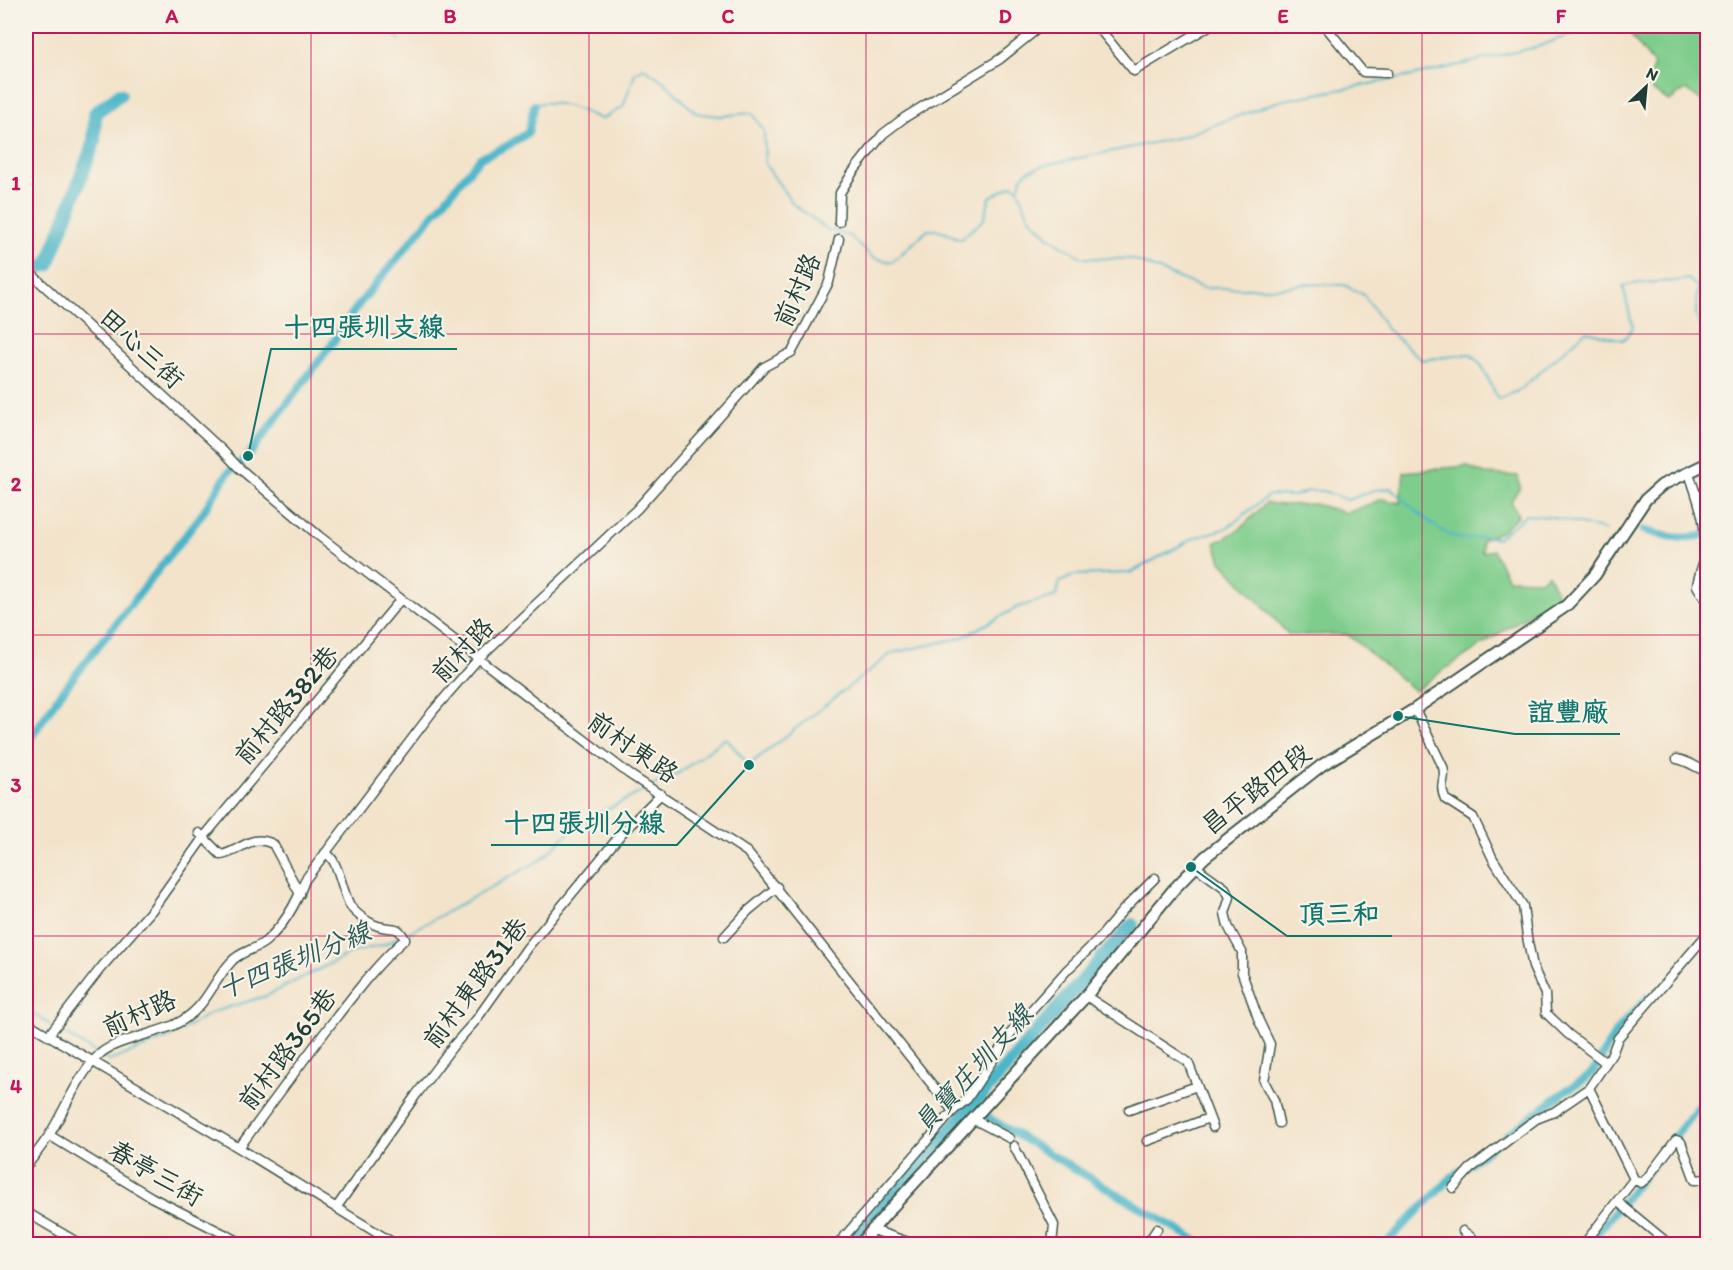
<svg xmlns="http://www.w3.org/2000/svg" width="1733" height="1270" font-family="Itim,'LXGW WenKai TC',sans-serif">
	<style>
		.green { fill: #7fcd8c; stroke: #4f8560; stroke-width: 1.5 }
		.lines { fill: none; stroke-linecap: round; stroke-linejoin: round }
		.stream { stroke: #4cb6c9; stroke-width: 2 }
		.canal { stroke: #4cb6c9; stroke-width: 8 }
		.river { stroke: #4cb6c9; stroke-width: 14 }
		.minor-casing { stroke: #3f564a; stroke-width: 11 }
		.tertiary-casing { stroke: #3f564a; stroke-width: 14 }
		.minor { stroke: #fff; stroke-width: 8 }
		.tertiary { stroke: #fff; stroke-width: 10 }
		.grid { fill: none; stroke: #c2185b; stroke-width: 1.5; stroke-opacity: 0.55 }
		.labels { text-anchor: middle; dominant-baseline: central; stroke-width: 4.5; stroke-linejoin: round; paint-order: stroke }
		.street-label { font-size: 26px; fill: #1f3d34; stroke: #f7f3e8 }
		.water-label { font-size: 27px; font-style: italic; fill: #2a5b59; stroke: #f7f3e8 }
		.leader { fill: none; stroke: #0f766e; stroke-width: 2 }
		.callout-dot { fill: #0f766e; stroke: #f7f3e8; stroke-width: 2 }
		.callout-label { font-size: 27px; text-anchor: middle; font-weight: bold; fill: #0f766e; stroke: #f7f3e8; stroke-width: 4.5; stroke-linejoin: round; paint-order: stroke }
		.neatline { fill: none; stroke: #c2185b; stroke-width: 2 }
		.grid-label { font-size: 20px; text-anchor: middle; font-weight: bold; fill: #c2185b }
	</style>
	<rect width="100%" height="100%" fill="#f7f3e8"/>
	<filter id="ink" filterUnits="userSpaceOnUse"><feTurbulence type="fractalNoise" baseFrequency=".0167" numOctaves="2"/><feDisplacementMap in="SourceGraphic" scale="12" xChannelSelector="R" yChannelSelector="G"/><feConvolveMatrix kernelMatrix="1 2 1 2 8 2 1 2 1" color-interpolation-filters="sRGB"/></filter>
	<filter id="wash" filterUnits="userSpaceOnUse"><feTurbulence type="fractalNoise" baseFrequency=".008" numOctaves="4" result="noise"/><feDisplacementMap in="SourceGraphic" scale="24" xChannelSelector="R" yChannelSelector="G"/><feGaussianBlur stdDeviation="1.35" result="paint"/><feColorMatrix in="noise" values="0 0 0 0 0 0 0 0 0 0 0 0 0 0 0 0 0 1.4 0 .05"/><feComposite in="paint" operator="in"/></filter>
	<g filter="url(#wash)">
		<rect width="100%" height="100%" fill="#f3e3ca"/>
		<path class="green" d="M1627,26H1707V105L1686,89L1669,101L1646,86L1654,65L1633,38Z
			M1466,466L1485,474L1518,476L1520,487L1511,501L1518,515L1502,531L1482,540V552L1493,550L1508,579L1541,580L1548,574L1558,595L1439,673L1415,691L1347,634L1289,635L1221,561L1215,543L1239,530L1266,503L1283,505L1315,504L1347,513L1382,499L1400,503L1404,472Z"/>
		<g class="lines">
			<path class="stream" d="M385,26L400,40
				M534,105C555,97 583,112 602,119L623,107L635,73L644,68L662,80L696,113L719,116L752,113L764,131L765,164L793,204L828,230L850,236L873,258L892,262L928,230H938L961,239L984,219L990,197L1013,185L1018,189L1029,217L1049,237L1083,258L1132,259L1203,288H1280L1306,284L1344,285L1364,295L1387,329L1422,360L1470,354L1482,366L1498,399L1520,390L1586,331L1623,340L1633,328L1623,286C1645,280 1666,284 1688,279L1698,287L1696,315L1704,334L1708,335
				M1018,189C1023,169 1028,171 1046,165L1181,137L1279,101L1412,76L1537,47L1592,26
				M652,786L680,772L726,738L749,765L892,653L961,638L1018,607L1056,596L1060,582L1075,575L1130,573L1194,538L1227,528L1269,495L1293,496L1309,491H1323L1348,500L1374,490L1391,488C1409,504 1441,538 1465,539C1479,539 1481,534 1498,538L1526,515L1551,517L1605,530
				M26,1009L52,1026
				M57,1029L109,1061L168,1038L213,1012L266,996L353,952L383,945L416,929L542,859L575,826L647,789"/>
			<path class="canal" d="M1643,530C1666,537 1684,541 1708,534
				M26,745L58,697L200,517L228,473L248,456L334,341L356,308L480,158L505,147L528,133L534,105
				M970,1107L1202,1244
				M1385,1244L1453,1176L1568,1089C1600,1074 1596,1064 1613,1037C1622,1022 1637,1010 1648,997
				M1589,1244L1703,1101L1708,1099"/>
			<path class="river" d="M26,262L38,267L48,265L94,142L95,113L120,94
				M849,1244L1132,925"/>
		</g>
	</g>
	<g filter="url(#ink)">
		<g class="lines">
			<defs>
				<path id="minor" d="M1097,26L1134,71L1209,26
					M1325,26L1363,72L1387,73
					M839,222L840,193L853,172L883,134L904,118L1000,59L1041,26
					M26,269L223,451L238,467L319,536L629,774L747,852L953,1111
					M1689,473C1699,503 1710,530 1703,563C1701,571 1698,578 1697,586L1708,604
					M1415,709L1443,767C1447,779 1438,783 1445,799L1473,817L1493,859L1523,906L1527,937L1533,967L1545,994L1546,1013L1568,1034L1606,1063
					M1677,759C1689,761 1696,768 1708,772
					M199,833L221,855C242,851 250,833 273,844L300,894
					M1196,867L1225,888L1230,897L1225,913L1228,926L1242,952V973L1259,1021L1270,1044L1264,1081L1274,1100L1279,1123
					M724,937L748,911L777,887
					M1086,996L1188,1062L1213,1127
					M26,1022L239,1148L395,1244
					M48,1036L100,969L152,910L203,838L401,599
					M1129,1110L1197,1086
					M973,1119L1009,1138
					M49,1135L151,1197L244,1244
					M1147,1141L1209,1118
					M1014,1146L1054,1225L1052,1244
					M239,1148C272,1103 304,1059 338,1015C359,988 379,962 405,939C397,925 396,930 382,927C371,925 357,915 351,907C342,894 339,858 325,853
					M26,1167C34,1156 43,1145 50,1134C65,1109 80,1072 101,1053C117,1040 154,1034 174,1025C207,1009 209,986 231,962C240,951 256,950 266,941C284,925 297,902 305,880L433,711L479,658L637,509L764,367L792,352L829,282L839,239
					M1634,1179L1641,1183L1647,1178L1676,1140L1681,1142L1695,1180L1706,1179
					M1453,1188L1470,1169L1536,1119L1554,1112L1589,1088
					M1618,1202L1669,1244
					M336,1208L416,1095L453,1046L476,1020L527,948L622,833L661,794
					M26,1212L80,1244
					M873,1230L914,1244
					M1463,1231L1480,1244
					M838,1244L953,1111L967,1099L1010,1034L1067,970L1097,941L1123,910L1155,878
					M1147,1244L1157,1229
					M1584,1244L1634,1179L1589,1088L1612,1054L1618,1038L1708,933"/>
				<path id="tertiary" d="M860,1244L894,1205L1086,996L1174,889L1205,857L1322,765L1415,709L1566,606L1595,575L1646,499L1662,485L1708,463"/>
			</defs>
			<use href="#minor" class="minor-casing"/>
			<use href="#tertiary" class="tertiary-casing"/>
			<use href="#minor" class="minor"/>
			<use href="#tertiary" class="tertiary"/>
		</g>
	</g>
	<path class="grid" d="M311,26V1244M589,26V1244M866,26V1244M1144,26V1244M1422,26V1244M26,334H1708M26,635H1708M26,936H1708"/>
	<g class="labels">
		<g class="street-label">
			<text transform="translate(797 290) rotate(-66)">前村路</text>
			<text transform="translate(142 348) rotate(43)">田心三街</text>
			<text transform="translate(462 650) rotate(-47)">前村路</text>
			<text transform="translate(286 705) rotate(-50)">前村路382巷</text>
			<text transform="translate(633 747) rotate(35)">前村東路</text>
			<text transform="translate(1256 789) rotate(-38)">昌平路四段</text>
			<text transform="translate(475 983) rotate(-53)">前村東路31巷</text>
			<text transform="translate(139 1013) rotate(-24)">前村路</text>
			<text transform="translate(287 1049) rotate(-53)">前村路365巷</text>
			<text transform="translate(156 1173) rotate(30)">春亭三街</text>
		</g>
		<g class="water-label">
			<text transform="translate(294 960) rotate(-22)">十四張圳分線</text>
			<text transform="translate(973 1069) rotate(-48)">員寶庄圳支線</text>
		</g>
	</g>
	<path class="leader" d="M248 456L271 349H457M1398 716L1515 734H1620M749 765L677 845H491M1191 867L1287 936H1392"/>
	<g class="callout-dot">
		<circle cx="248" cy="456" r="6"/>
		<circle cx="1398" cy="716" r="6"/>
		<circle cx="749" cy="765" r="6"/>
		<circle cx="1191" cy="867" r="6"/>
	</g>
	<g class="callout-label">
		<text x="364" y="336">十四張圳支線</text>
		<text x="1568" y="721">誼豐廠</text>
		<text x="584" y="832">十四張圳分線</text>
		<text x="1339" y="923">頂三和</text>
	</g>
	<rect width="1733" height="1270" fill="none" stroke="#f7f3e8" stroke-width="66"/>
	<g transform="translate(1646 87) rotate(26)" stroke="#f7f3e8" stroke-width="4.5" paint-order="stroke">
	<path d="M0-4.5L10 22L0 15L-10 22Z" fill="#1f3d34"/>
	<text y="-9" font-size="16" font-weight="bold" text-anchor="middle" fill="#1f3d34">N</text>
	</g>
	<rect x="33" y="33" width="1667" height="1204" class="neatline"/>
	<g class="grid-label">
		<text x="172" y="23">A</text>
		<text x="450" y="23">B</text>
		<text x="728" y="23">C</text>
		<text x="1005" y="23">D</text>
		<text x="1283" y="23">E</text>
		<text x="1561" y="23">F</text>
		<text x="16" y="190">1</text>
		<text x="16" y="491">2</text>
		<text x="16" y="792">3</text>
		<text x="16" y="1093">4</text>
	</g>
</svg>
